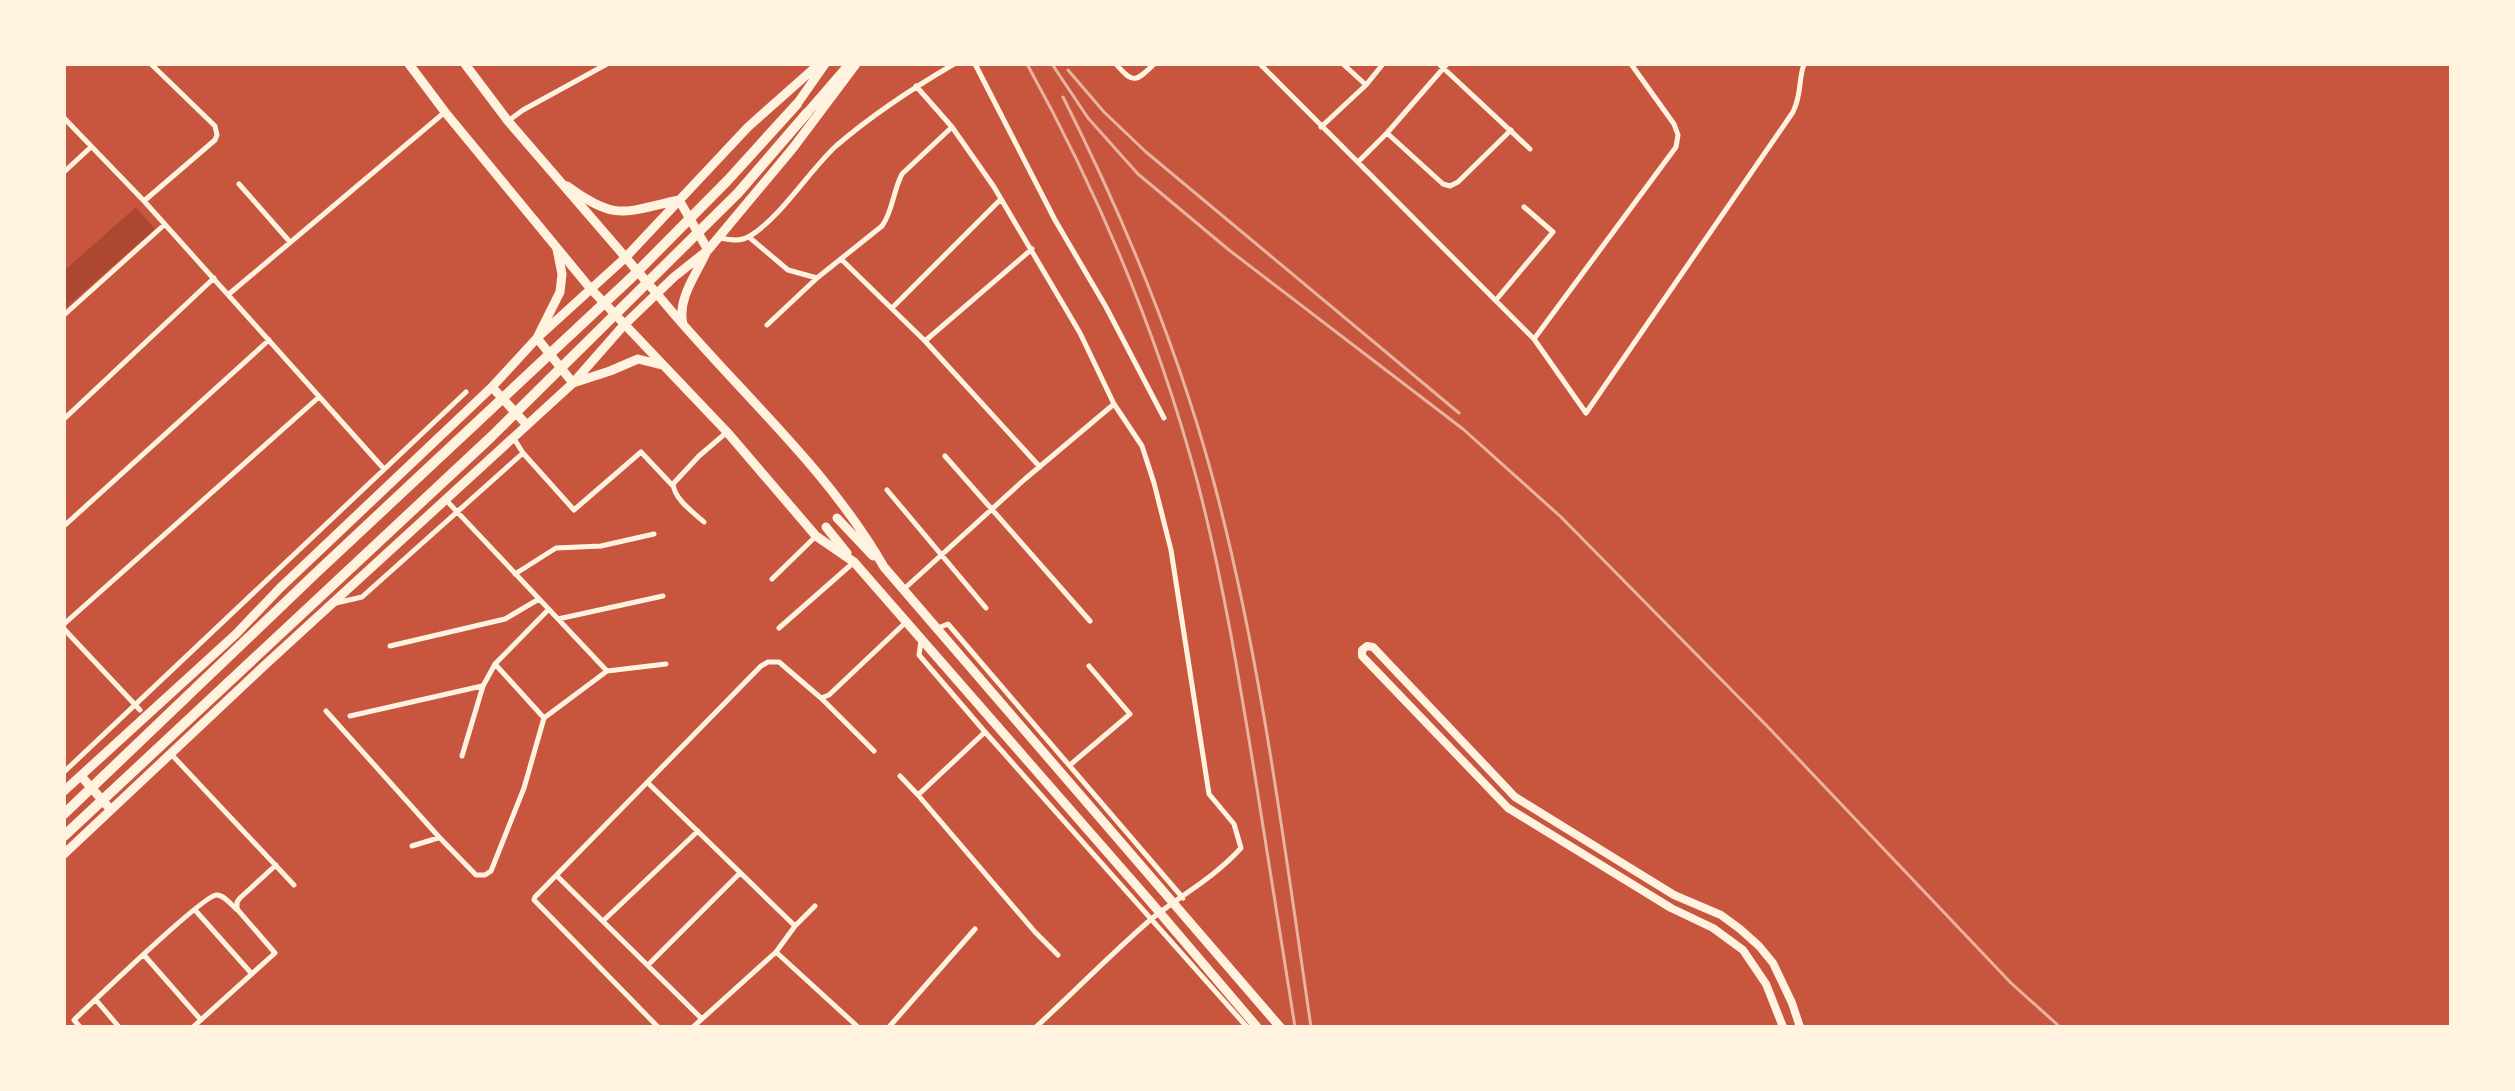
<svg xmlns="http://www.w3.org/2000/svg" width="2515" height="1091" font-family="'PT Sans',sans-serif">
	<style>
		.green { fill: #ae4732 }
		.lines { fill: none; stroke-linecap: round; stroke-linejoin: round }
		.minor { stroke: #fff3e0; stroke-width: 5 }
		.secondary { stroke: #fff3e0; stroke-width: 8 }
		.primary { stroke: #fff3e0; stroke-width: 9 }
		.trunk { stroke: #fff3e0; stroke-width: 9 }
		.motorway { stroke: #fff3e0; stroke-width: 10 }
		.rail { stroke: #e9b49f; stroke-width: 3 }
	</style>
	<rect width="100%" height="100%" fill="#c8553d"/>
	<path class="green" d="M136,207L155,229L64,309V271Z"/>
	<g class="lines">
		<path class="minor" d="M975,64L1055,220L1106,307L1164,418
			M1116,64C1133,84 1136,82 1154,64
			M1260,64L1534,339L1586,413L1793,112C1802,94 1798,81 1804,64
			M1343,64L1366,85
			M1439,64L1530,149
			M916,86L952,127L994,187L1080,333L1114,404L1142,446L1154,483L1171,550L1209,794L1234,824L1241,848C1212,880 1180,895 1149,921C1110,955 1074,992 1036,1027
			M64,118L144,201L384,469
			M508,121L523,110L607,64
			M1321,127L1366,85L1383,64
			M1387,133L1443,184L1450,186L1458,182L1511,130
			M1358,162L1387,133L1447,64
			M64,172L91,147
			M239,184L290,242
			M144,201L215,140L217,135L215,126L151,64
			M749,237L788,270L817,278
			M720,238C731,240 740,242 750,236C780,218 809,171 836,146C872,115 913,88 954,64
			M842,260L925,341L1040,467
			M229,294L445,112
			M1496,300L1553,232L1524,207
			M892,308L1001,199
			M64,315L164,225
			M767,325L817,278L882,226C893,211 893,191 902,174L952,127
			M1534,339L1676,147L1678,135L1674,124L1631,64
			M925,341L1032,249
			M64,419L214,278
			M513,437L523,453L574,510L641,452L673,486
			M945,456L1090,621
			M887,490L986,608
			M446,500L607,671L666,664
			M704,522C693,512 675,500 673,484L699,456L727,432
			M64,526L269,340
			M515,574L556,548L601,546L654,534
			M772,579L815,537
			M904,589L1025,479L1114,404
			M336,603L362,597L523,453
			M558,619L663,596
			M64,624L319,397
			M779,628L853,563
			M938,628L948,624L1183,898
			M64,629L140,710
			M921,641L919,655L985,732L1247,1027
			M390,646L505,619L539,599
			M821,698L874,751
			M326,711L439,837L476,875H485L491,871L524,788L544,718L495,664
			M350,716L482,686
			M544,718L607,671
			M985,732L918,795L1035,932L1058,955
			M171,754L294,885
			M462,756L483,686L495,664L548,610
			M1070,765L1130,714L1089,666
			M64,772L466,392
			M900,776L918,795
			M648,783L795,926
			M412,846L438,838
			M557,876L702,1019
			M195,910L252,974
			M603,921L698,831
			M776,952L858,1027
			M144,955L201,1020
			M648,965L740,873
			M96,1000L119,1027
			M80,1027L74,1020C93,1002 201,897 216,895C223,894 231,904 236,909
			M193,1027L275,953L237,909V902L240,898L276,865
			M658,1027L537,903L534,900L535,897L761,666L768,662H779L821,698L829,695L905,623
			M693,1027L776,952L795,926L815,906
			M889,1027L975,929"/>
		<path class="secondary" d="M1783,1027L1766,984L1743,950L1713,928L1671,908L1508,808L1362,656V650L1367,646L1373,647L1515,797L1674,895L1721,915L1740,929L1759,946L1773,963L1792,1003L1800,1027"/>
		<path class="primary" d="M797,104L825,64
			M807,113L845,69
			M567,186C616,222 624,212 679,200
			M679,200L708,250
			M557,249L562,274L560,292L537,338L573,383L610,371L638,359L662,365
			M590,288L727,432L816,536L854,562L1149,900L1257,1027
			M658,295C732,386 825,464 884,567L1280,1027
			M683,324C677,299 696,275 706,253
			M492,387L527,425
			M837,518L873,556
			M826,527L847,553
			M81,776L111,810
			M64,791L236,634L280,588L492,387L537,338L625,258L748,127L819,64
			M64,854L266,664L573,383L623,326L674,277L708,250L793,148L856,64"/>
		<path class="trunk" d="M409,64L445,112L590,288
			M465,64L508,121L658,295"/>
		<path class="motorway" d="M64,814L316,573L631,278L728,180L797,104
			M64,836L490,438L738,193L807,113"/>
		<path class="rail" d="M1027,64C1100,196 1159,338 1198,484C1223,580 1239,678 1255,776C1269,859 1282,943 1295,1027
			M1052,64L1088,118L1138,174L1229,250L1463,429L1561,517L1767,726L2011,983L2060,1027
			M1068,70L1104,112L1146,152L1459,413
			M1063,97C1125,220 1177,346 1213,479C1261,658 1284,844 1311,1027"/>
	</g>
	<rect width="2515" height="1091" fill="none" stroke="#fff3e0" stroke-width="132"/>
</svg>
